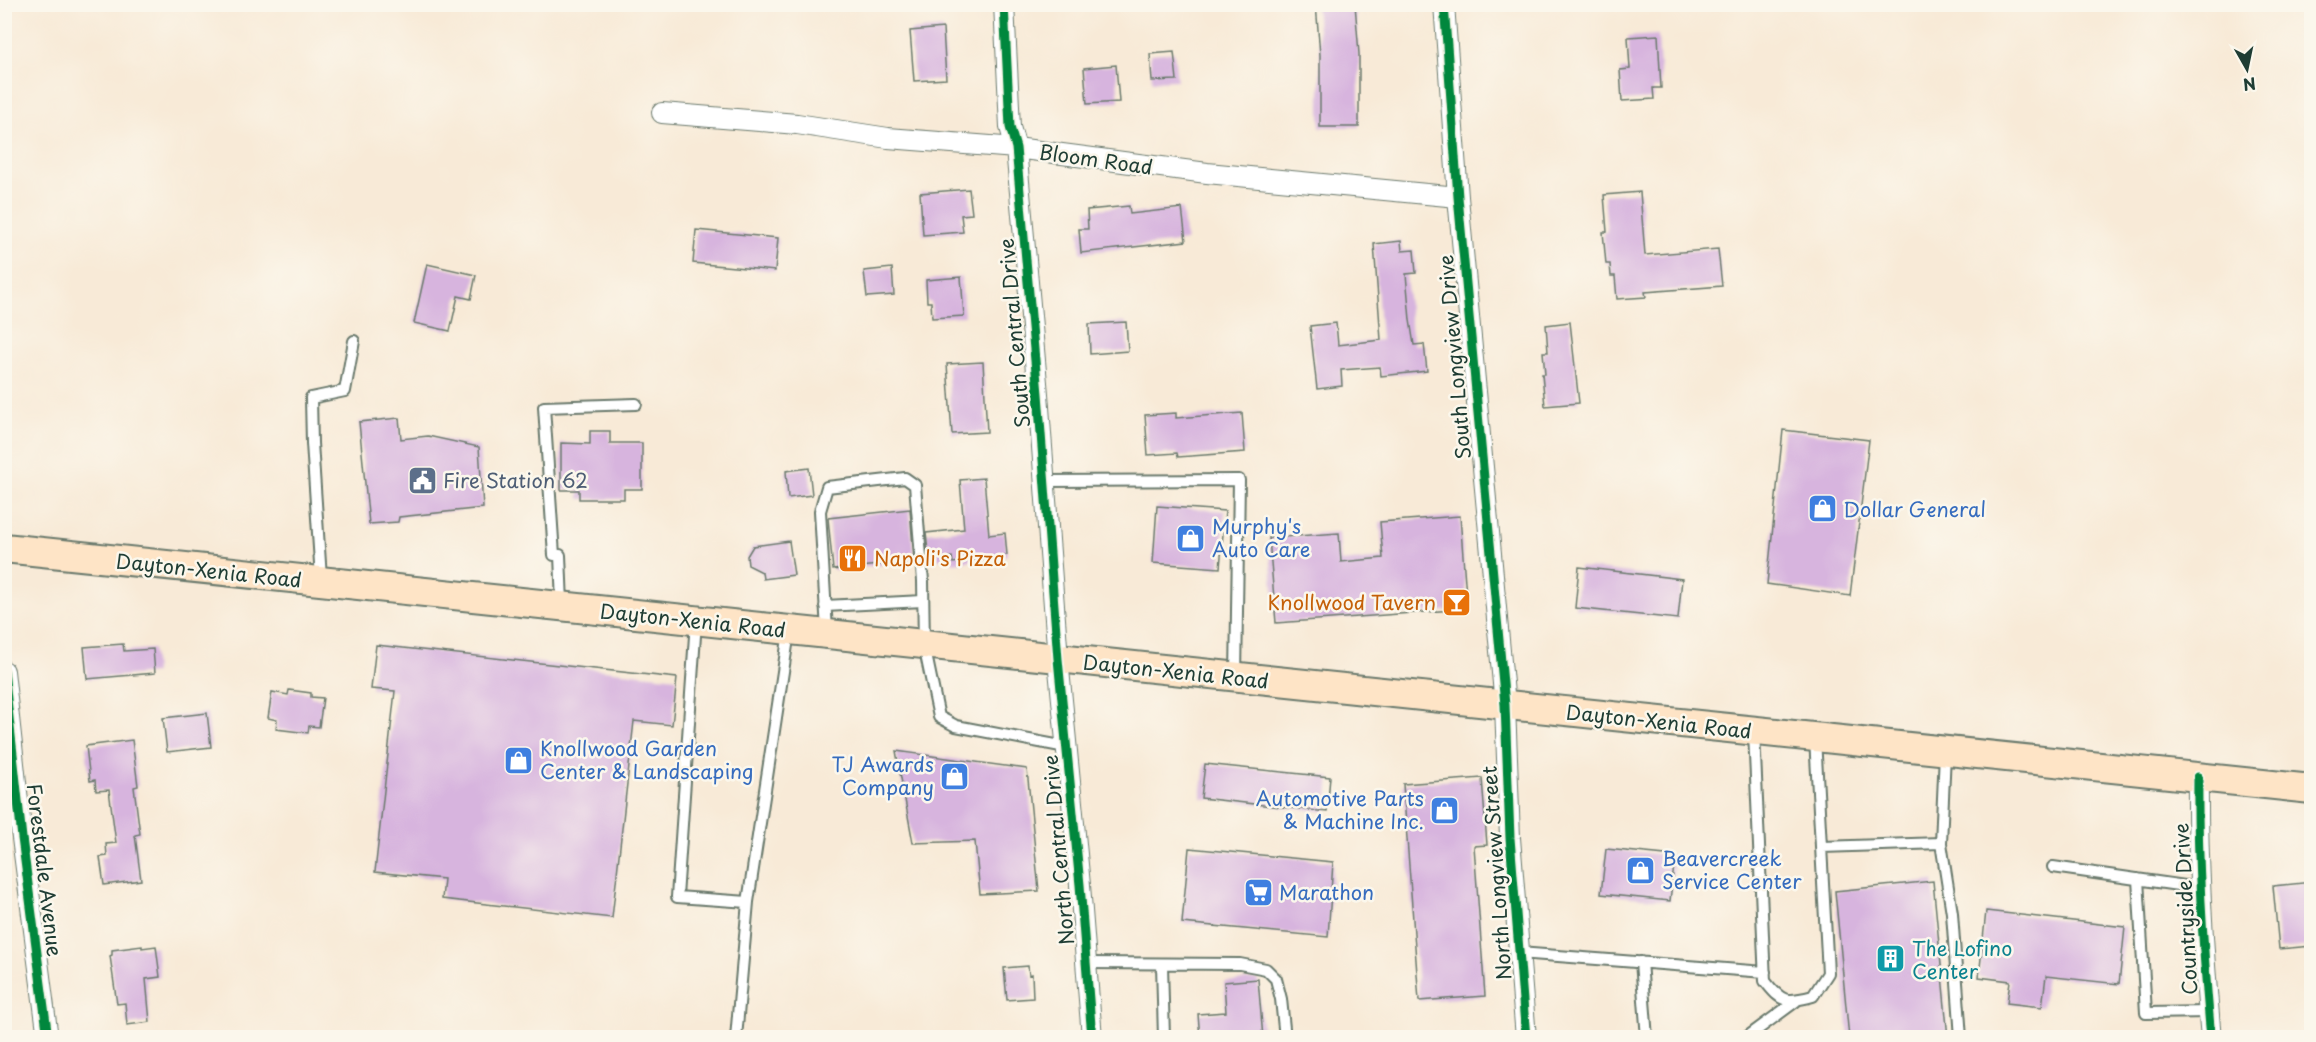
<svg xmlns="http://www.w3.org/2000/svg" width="2316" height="1042" font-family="'Playpen Sans',sans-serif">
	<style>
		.building { fill: #d7b4de }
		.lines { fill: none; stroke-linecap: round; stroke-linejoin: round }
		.service-casing { stroke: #6b7a6d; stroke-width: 14 }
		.minor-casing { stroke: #6b7a6d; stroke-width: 22 }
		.secondary-casing { stroke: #6b7a6d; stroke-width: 32 }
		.service { stroke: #fff; stroke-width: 10 }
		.minor { stroke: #fff; stroke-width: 20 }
		.secondary { stroke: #fee4c6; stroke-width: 28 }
		.cycleway-casing { stroke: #fbf7ec; stroke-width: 13 }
		.cycleway { stroke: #00873e; stroke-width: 9 }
		.labels { text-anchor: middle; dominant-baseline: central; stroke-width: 5; stroke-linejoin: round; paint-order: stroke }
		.street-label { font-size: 20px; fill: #1f3d34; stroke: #fbf7ec }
		.service-label { font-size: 20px; fill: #4e5e75; stroke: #fbf7ec; text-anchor: start }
		.shop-label { font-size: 20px; fill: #366cbe; stroke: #fbf7ec; text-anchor: start }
		.food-label { font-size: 20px; fill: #c56008; stroke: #fbf7ec; text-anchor: start }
		.culture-label { font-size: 20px; fill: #0d838f; stroke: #fbf7ec; text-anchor: start }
	</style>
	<rect width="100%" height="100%" fill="#fbf7ec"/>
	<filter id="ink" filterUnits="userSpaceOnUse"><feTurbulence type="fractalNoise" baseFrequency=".0167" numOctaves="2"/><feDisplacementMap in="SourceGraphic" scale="12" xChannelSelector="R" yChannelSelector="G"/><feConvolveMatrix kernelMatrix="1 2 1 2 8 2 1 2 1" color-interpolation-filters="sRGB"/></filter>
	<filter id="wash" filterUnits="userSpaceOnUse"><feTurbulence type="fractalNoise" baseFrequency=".008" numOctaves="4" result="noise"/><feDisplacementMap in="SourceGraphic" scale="24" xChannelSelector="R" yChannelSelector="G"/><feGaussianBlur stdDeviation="1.35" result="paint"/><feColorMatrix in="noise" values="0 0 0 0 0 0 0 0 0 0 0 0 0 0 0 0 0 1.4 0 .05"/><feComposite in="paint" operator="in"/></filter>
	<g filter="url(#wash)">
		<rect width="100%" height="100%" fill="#f8ead7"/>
		<g id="blocks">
			<path class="building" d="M1316,4H1355L1359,54V127H1320V55Z
				M943,28L946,79L914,81L910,31Z
				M1658,35L1661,88H1653L1654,99L1622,101L1620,70L1630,69L1628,37Z
				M1174,52L1177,80L1152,81L1150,54Z
				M1116,65L1119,102L1087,104L1084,68Z
				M969,189L972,214L961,215L963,232L923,235L920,193Z
				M1640,192L1645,255L1718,249L1722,286L1645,292L1646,297L1617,299L1615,276H1611L1610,264H1606L1603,232H1607L1604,195Z
				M1129,206L1130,214L1182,208L1186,241L1081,253L1079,229H1088L1087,210Z
				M696,230L778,238L775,271L693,263Z
				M1401,241L1402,251L1414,250L1416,273L1406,274L1410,320L1414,345L1424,344L1427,371L1381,376L1380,367L1341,370L1342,386L1317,389L1310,326L1336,323L1338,345L1381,340L1374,244Z
				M427,264L476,275L471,299L458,296L450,331L414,323Z
				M892,268L894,295L867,297L864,271Z
				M961,277L964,316L932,318L931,302H927L926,280Z
				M1126,322L1128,351L1090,354L1089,324Z
				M1570,322L1579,403L1545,406L1542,374H1545L1543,352H1548L1546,325Z
				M983,362L987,432L952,434L947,364Z
				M1176,413V418L1242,413L1245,452L1178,457L1177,453L1148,455L1145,415Z
				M399,418L401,439L428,436L479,447L483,508L399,517L398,522L369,524L359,422Z
				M1783,430L1869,440L1850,596L1767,584Z
				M590,431H610V443H642V489H624V499H579V490H561V443L590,444Z
				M809,468L812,495L788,498L786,471Z
				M984,478L989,535L1005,533L1007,555L953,563L952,557L929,560L926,533L964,529L960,480Z
				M1157,506L1225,511L1220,568L1153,563Z
				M910,509L914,561L833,570L828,518Z
				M1460,516L1467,609L1276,623L1269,538L1339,533L1341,562L1383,558L1380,522Z
				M789,541L794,575L763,579L762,572L748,565L747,556L753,546Z
				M1579,567L1682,579L1678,619L1575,608Z
				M123,644L124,651L153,649L155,673L87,679L84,647Z
				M376,645L677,678L672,725L634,721L612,918L442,899L444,879L375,872L395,691L371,689Z
				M289,690L311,693V697L323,698L319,727L309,726L308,733L276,729L277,720L268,718L272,692L288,695Z
				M207,713L211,747L167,752L163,718Z
				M132,740L138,786L134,787L140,834L135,835L141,880L104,885L100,857L107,856L106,844L116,843L109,790L96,791L95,780L90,781L86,746Z
				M896,751L1027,769L1039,891L980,894L975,841L913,843Z
				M1205,764L1330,777L1327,812L1201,798Z
				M1482,778L1487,845L1474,846L1485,996L1419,1001L1403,784Z
				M1189,848L1333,862L1328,937L1182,923Z
				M1606,849L1675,856L1670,901L1601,894Z
				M1933,881L1948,1038H1849L1835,891Z
				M2312,882V946L2279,949L2273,886Z
				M1986,911L2125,927L2119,984L2046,976L2042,1007L2007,1003L2010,981L1979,977Z
				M142,946V948L156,946L160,977L146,979L150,1022L127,1025L125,1003L117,1004L110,956L112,955V950Z
				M1028,966L1029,975L1032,974L1033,998L1007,1000L1004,968Z
				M1258,979L1263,1038H1200L1198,1014L1226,1012L1224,982Z"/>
		</g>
	</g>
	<g filter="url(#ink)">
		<use href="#blocks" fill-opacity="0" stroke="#6b7a6d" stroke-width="1.5"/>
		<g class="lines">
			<defs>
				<path id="service" d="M1045,481L1239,480L1236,677
					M321,578L312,443L311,398L345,391L354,341
					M562,604L560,555H554L544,407L636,404
					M825,606L923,601
					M696,621L677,897L748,902L789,632
					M827,631L820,511L827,487L905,478L915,485L923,581L924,645L939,717L956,726L1066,747
					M1754,732L1765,981C1782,1003 1786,1003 1813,996L1828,973L1815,738
					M1941,843L1952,913L1961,1038
					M1822,847L1941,843L1945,753
					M2053,867L2199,888
					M2138,879L2146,1013L2209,1012
					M1519,953L1765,972
					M1641,962L1647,1038
					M1087,963L1240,964L1266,969L1276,979L1281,999L1285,1038
					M1162,964L1164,1038
					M736,1038L748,902
					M1746,1038L1796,1001"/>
				<path id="minor" d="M1004,4L1010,127L1016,148L1038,394L1058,659L1080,885L1092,1038
					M1444,4L1458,197L1505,705L1510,838L1526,1038
					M662,113L797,124L888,138L1016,148L1207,173L1458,197
					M4,671L22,838L48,1038
					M2198,777C2197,865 2203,951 2211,1038"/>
				<path id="secondary" d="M4,548L2312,789"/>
			</defs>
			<use href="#service" class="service-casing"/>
			<use href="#minor" class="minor-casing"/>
			<use href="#secondary" class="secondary-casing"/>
			<use href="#service" class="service"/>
			<use href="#minor" class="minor"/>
			<use href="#secondary" class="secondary"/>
			<defs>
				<path id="cycleway" d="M1004,4L1010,127L1016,148L1038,394L1058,659L1080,885L1092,1038
					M1444,4L1458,197L1505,705L1510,838L1526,1038
					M4,671L22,838L48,1038
					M2198,777C2197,865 2203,951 2211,1038"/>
			</defs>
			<use href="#cycleway" class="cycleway-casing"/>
			<use href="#cycleway" class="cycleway"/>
		</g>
	</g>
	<defs>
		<symbol id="civic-square" viewBox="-11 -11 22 22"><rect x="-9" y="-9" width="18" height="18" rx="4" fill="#5c6f8a" stroke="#fbf7ec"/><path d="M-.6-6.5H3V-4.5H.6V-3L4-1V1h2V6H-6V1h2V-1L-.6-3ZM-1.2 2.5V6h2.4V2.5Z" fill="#fff"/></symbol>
		<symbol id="shop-square" viewBox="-11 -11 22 22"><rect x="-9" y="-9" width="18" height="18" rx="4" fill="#3f7fe0" stroke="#fbf7ec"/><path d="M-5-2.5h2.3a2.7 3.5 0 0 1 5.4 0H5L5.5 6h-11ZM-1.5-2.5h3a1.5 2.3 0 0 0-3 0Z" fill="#fff"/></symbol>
		<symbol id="restaurant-square" viewBox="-11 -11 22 22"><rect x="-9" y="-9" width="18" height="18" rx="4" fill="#e8710a" stroke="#fbf7ec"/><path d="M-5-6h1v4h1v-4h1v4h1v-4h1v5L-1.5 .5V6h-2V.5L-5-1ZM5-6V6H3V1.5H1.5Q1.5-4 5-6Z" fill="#fff"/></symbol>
		<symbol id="bar-square" viewBox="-11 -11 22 22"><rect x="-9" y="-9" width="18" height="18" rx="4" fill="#e8710a" stroke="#fbf7ec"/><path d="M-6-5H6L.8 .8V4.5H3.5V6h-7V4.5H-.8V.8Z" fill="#fff"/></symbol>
		<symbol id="supermarket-square" viewBox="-11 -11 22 22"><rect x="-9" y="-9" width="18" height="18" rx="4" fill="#3f7fe0" stroke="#fbf7ec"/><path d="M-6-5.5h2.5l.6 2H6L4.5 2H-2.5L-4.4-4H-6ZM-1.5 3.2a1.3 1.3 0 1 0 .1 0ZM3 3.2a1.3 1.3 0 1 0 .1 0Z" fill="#fff"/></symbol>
		<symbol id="building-square" viewBox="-11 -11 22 22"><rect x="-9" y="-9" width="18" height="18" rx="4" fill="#0f9aa8" stroke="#fbf7ec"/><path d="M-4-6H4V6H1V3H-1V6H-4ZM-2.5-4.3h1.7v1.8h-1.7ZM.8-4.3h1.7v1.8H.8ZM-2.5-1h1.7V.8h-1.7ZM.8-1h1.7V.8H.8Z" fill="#fff"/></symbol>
	</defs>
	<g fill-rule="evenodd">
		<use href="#civic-square" x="406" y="464" width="33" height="33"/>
		<use href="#shop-square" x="1806" y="492" width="33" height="33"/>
		<use href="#shop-square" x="1174" y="522" width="33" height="33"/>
		<use href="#restaurant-square" x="836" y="542" width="33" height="33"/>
		<use href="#bar-square" x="1440" y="586" width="33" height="33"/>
		<use href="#shop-square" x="502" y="744" width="33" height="33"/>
		<use href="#shop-square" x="938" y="760" width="33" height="33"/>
		<use href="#shop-square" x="1428" y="794" width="33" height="33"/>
		<use href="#shop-square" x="1624" y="854" width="33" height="33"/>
		<use href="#supermarket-square" x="1242" y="876" width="33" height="33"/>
		<use href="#building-square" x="1874" y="942" width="33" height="33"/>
	</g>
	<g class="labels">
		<g class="street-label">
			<text transform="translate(1096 159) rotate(8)">Bloom Road</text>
			<text transform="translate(1014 333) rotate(-95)">South Central Drive</text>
			<text transform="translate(1454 357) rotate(-95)">South Longview Drive</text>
			<text transform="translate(209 570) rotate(6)">Dayton-Xenia Road</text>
			<text transform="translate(693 620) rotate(6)">Dayton-Xenia Road</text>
			<text transform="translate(1176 671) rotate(6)">Dayton-Xenia Road</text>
			<text transform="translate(1659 721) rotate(6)">Dayton-Xenia Road</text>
			<text transform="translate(1058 850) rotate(-95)">North Central Drive</text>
			<text transform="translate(45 870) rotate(83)">Forestdale Avenue</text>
			<text transform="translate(1496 873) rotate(-94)">North Longview Street</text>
			<text transform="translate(2185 909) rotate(-93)">Countryside Drive</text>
		</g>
		<g class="service-label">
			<text x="443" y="480">Fire Station 62</text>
		</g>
		<g class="shop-label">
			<text x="1843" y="509">Dollar General</text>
			<text x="1212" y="526">Murphy's<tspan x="1212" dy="23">Auto Care</tspan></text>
			<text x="540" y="748">Knollwood Garden<tspan x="540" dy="23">Center &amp; Landscaping</tspan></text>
			<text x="934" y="764" text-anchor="end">TJ Awards<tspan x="934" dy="23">Company</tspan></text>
			<text x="1424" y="798" text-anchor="end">Automotive Parts<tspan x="1424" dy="23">&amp; Machine Inc.</tspan></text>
			<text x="1662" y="858">Beavercreek<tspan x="1662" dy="23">Service Center</tspan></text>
			<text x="1279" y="892">Marathon</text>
		</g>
		<g class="food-label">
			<text x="874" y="558">Napoli's Pizza</text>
			<text x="1436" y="602" text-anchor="end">Knollwood Tavern</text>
		</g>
		<g class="culture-label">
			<text x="1912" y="948">The Lofino<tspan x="1912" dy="23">Center</tspan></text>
		</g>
	</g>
	<rect width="2316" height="1042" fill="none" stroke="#fbf7ec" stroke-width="24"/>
	<g transform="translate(2247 69) rotate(171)" stroke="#fbf7ec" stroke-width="4.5" paint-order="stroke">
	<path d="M0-4.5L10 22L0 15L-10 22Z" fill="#1f3d34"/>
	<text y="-9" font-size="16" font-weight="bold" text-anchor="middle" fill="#1f3d34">N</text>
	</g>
</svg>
